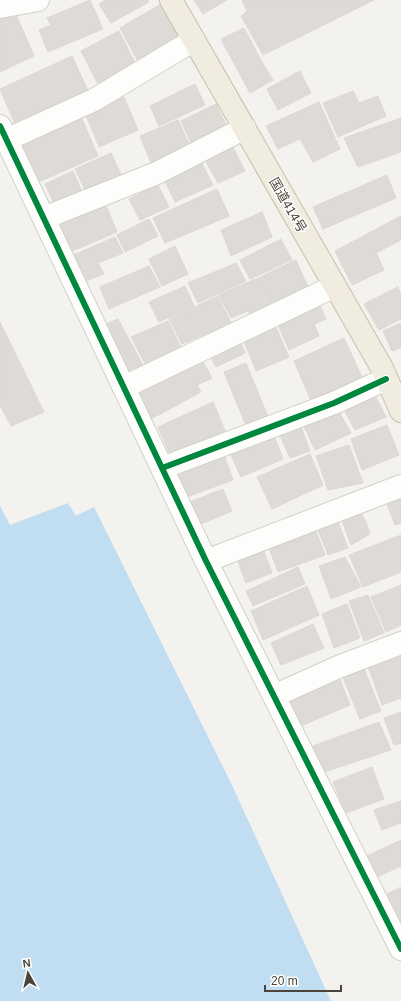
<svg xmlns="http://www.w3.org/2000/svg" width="401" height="1001" font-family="Helvetica,'Noto Sans JP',sans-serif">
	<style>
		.water { fill: #c0ddf1 }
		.building { fill: #dedbd6; stroke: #dcd9d4 }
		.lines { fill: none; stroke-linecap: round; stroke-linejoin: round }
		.minor-casing { stroke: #d2d0cb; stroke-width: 24 }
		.trunk-casing { stroke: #ccbfa9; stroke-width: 24 }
		.minor { stroke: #fdfdfc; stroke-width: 22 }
		.trunk { stroke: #f0ece0; stroke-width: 22 }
		.cycleway-casing { stroke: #fff; stroke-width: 8 }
		.cycleway { stroke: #00873e; stroke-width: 6 }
		.labels { text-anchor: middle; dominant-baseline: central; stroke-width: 3; stroke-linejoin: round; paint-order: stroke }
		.street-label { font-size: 13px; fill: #4b4439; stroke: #fff }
	</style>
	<rect width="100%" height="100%" fill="#f4f2ee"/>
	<path class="water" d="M68,503L76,516L94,507L231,783L331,1001H0V506L10,525Z"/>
	<path class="building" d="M90,0L103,29L48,52L39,30L51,25L47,18Z
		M105,0H147L149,2L111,23L99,4Z
		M194,0H227L203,14Z
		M242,0H374L263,55L241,16L247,11Z
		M161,4L181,41L140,65L120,28Z
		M15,12L34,56L0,72V19Z
		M244,28L262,62L273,80L250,93L221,39Z
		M119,31L136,65L99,86L81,51Z
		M72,56L89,93L16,126L0,89Z
		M300,71L311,93L278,110L267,89Z
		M195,84L205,105L159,126L150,106Z
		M353,91L359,103L378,96L386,116L338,137L323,103Z
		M124,97L138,130L99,147L85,113Z
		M319,102L340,149L313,162L300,139L278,149L266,126Z
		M216,104L228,129L192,145L181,121Z
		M401,118V152L358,167L344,138Z
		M82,119L98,156L36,183L21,145Z
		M178,120L190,146L151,163L140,136Z
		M231,143L245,171L218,183L203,156Z
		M111,153L122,177L86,192L75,169Z
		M200,160L213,185L175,202L164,179Z
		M73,171L84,196L56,208L45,184Z
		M387,175L396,198L323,229L313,207Z
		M158,185L169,207L140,220L129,199Z
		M217,189L229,216L165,243L153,218Z
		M104,201L117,232L68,253L54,222Z
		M262,212L272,237L231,256L221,230Z
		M401,216V240L376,253L384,270L352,285L335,251Z
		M149,219L158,236L125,252L117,235Z
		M115,237L123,253L98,263L104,274L83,282L71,256Z
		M281,239L292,260L250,279L240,260Z
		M175,246L188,274L162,286L149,259Z
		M296,260L308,287L269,306L256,279Z
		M236,263L246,281L198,303L188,283Z
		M149,266L160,287L109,309L100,287Z
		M255,279L268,307L251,315L248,311L231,318L219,295Z
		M185,286L194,306L159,322L149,302Z
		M398,287L401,295V319L379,330L364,304Z
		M218,296L231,323L182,344L169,319Z
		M318,302L326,319L314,324L319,336L289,350L276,320Z
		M118,319L144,367L127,376L102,326Z
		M168,321L182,349L146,365L131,337Z
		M0,322L44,412L11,426L0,405Z
		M274,323L289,357L256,371L242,336Z
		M401,323V348L392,351L383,331Z
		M237,334L245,353L216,367L207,349Z
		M344,338L365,384L313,405L294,361Z
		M199,354L212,378L197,385L201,392L149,420L134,389Z
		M246,363L269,419L247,428L224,372Z
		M374,393L386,417L355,430L343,408Z
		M213,402L226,433L172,459L158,427Z
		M337,408L351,433L315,450L303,424Z
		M299,421L310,451L290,458L277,429Z
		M387,425L399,455L362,470L351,439Z
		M274,436L283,459L241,477L230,453Z
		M349,445L363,483L328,490L316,456Z
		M310,454L323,485L272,509L257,477Z
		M225,457L233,480L187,497L177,476Z
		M223,489L232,511L201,524L190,502Z
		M401,498V523L395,525L387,504Z
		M360,511L366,522L370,534L351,545L341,518Z
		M336,517L348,548L328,555L316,525Z
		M315,529L325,555L278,572L269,548Z
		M401,535V572L363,587L349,555Z
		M263,549L272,573L246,583L237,559Z
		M345,557L361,587L331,599L319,566Z
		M298,567L305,584L253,606L246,591Z
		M401,585V625L386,632L371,597Z
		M307,586L319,615L263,640L251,611Z
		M368,595L384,633L364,641L349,601Z
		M347,604L360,638L334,648L322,614Z
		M313,624L324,648L281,665L271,643Z
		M401,650V698L382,705L367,664Z
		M363,666L381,711L360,719L342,675Z
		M339,677L350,705L301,726L289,698Z
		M401,712V743L394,745L384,718Z
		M379,722L391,750L324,772L313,746Z
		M372,767L384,799L346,813L333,782Z
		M401,801V823L382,830L374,810Z
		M401,840V866L377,877L367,856Z
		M401,887V922L387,894Z"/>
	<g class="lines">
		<defs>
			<path id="minor" d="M0,7L38,0
				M0,126L206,561L401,949
				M6,140L94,100L194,40
				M44,218L157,173L245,128
				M124,387L335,286
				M162,468L334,403L386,379
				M206,561L401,486
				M274,696L338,667L401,643"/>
			<path id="trunk" d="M171,0L382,368L401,411"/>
		</defs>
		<use href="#minor" class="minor-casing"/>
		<use href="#trunk" class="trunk-casing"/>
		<use href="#minor" class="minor"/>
		<use href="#trunk" class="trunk"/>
		<defs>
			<path id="cycleway" d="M0,126L206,561L401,949
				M162,468L334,403L386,379"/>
		</defs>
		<use href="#cycleway" class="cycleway-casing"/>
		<use href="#cycleway" class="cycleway"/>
	</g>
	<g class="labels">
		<g class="street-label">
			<text transform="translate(288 205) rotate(60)">国道414号</text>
		</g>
	</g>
	<g transform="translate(28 973) rotate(352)" stroke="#ffffff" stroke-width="3" paint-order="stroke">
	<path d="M0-3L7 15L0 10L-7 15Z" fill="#4b4439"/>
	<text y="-6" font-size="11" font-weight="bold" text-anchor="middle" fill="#4b4439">N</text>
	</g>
	<path d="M265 985v6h76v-6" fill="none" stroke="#4b4439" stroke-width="2"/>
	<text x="271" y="985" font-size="12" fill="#4b4439" stroke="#ffffff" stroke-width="3" paint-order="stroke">20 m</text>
</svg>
